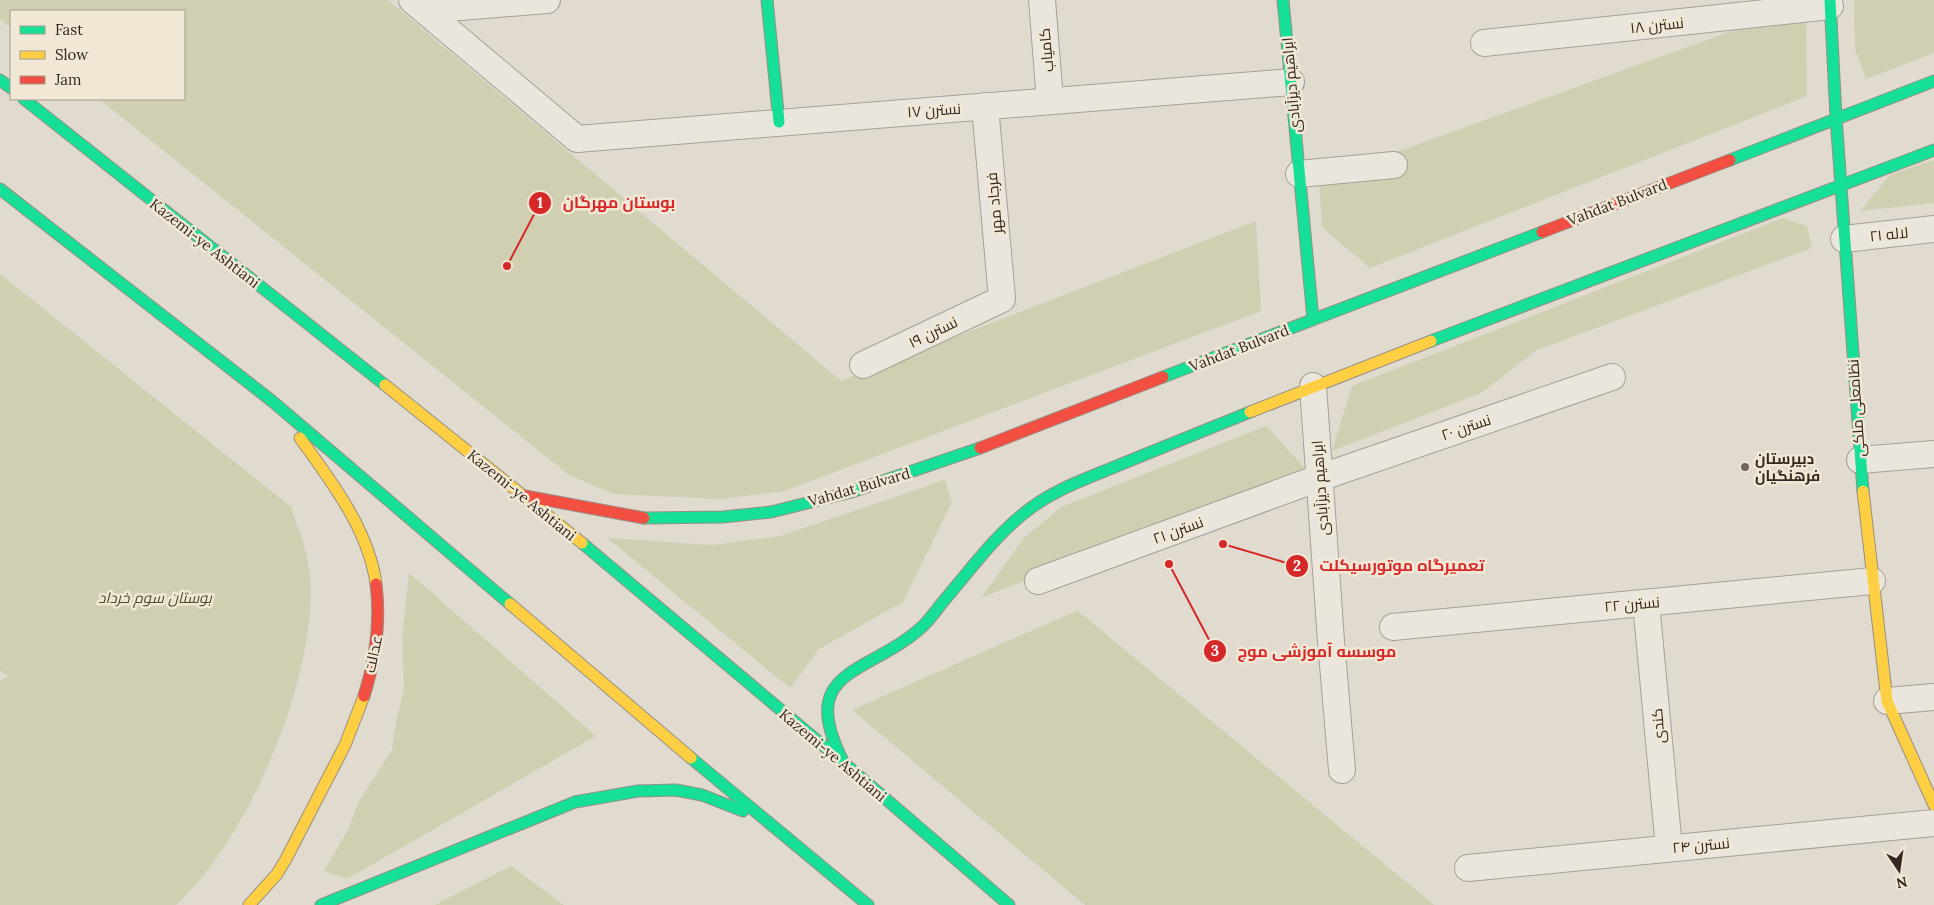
<svg xmlns="http://www.w3.org/2000/svg" width="1934" height="905" font-family="Lora,Cairo,serif">
	<style>
		.green { fill: #d0cfb2 }
		.lines { fill: none; stroke-linecap: round; stroke-linejoin: round }
		.street-casing { stroke: #a6a097; stroke-width: 28 }
		.fast-casing { stroke: #968f86; stroke-width: 13 }
		.slow-casing { stroke: #968f86; stroke-width: 13 }
		.jam-casing { stroke: #968f86; stroke-width: 13 }
		.street { stroke: #eae6de; stroke-width: 26 }
		.fast { stroke: #16e098; stroke-width: 11 }
		.slow { stroke: #ffcf43; stroke-width: 11 }
		.jam { stroke: #f24e42; stroke-width: 11 }
		.poi-dot { fill: #71665d; stroke: #f1e7d5; stroke-width: 2 }
		.labels { text-anchor: middle; dominant-baseline: central; stroke-width: 5; stroke-linejoin: round; paint-order: stroke }
		.street-label { font-size: 15px; fill: #342820; stroke: #f1e7d5 }
		.poi-label { font-size: 15px; font-weight: bold; fill: #342820; stroke: #f1e7d5; text-anchor: start }
		.park-label { font-size: 15px; font-style: italic; fill: #474e29; stroke: #f1e7d5 }
		.leader { fill: none; stroke: #d62828; stroke-width: 2 }
		.callout-dot { fill: #d62828; stroke: #f1e7d5; stroke-width: 2 }
		.mark-label { font-size: 15px; text-anchor: middle; font-weight: bold; fill: #fff }
		.callout-label { font-size: 16px; text-anchor: middle; font-weight: bold; fill: #d62828; stroke: #f1e7d5; stroke-width: 5; stroke-linejoin: round; paint-order: stroke }
	</style>
	<rect width="100%" height="100%" fill="#e1dace"/>
	<path class="green" d="M0,0H388L841,381L1256,221L1261,311L784,491L721,499L614,494L569,475L99,99H184V11H11V28L0,19Z
		M1854,0H1934V53L1866,79L1855,49Z
		M1806,4L1807,96L1370,268L1322,227L1319,180Z
		M1934,160V203L1860,211L1890,175Z
		M1783,218L1807,226L1812,248L1537,350L1481,393L1332,451L1352,386Z
		M0,274L291,507C301,535 311,561 311,591C311,688 248,839 176,905H0V680L8,677L0,670Z
		M1266,426L1305,468L981,598L1024,538L1061,507Z
		M945,480L952,502L903,602L819,649L790,688L607,538L713,545L780,536Z
		M409,573L596,736L347,879L324,871L349,828L358,803L392,750L394,731L404,688L402,639Z
		M1078,610V611L1434,905H1085L852,710Z
		M511,866L564,905H435Z"/>
	<g class="lines">
		<defs>
			<path id="street" d="M412,0L577,139L1291,82
				M1042,0L1050,101
				M424,10L547,0
				M1484,43L1830,6
				M1299,174L1394,165
				M1844,239L1934,229
				M863,365L1002,299L985,106
				M1313,386L1331,641L1342,770
				M1860,460L1934,454
				M1038,581L1319,478L1612,377
				M1646,603L1669,848
				M1393,627L1872,581
				M1887,701L1934,697
				M1468,868L1934,823"/>
			<path id="fast" d="M767,0L779,122
				M1283,0L1313,319
				M1830,0L1836,117L1863,491
				M0,80L11,88
				M24,99L385,385
				M1730,160L1934,81
				M0,189L272,401L510,604
				M1431,341L1934,150
				M1163,377L1542,232
				M644,518L723,517L771,512L851,492L980,448
				M582,543L844,763L1009,905
				M691,758L868,905
				M844,763C794,667 869,676 923,626C930,619 936,611 942,603C968,573 992,539 1023,514C1053,489 1089,478 1124,463C1166,446 1208,429 1250,412
				M321,905L575,802L638,791L676,790L702,795L743,811"/>
			<path id="slow" d="M385,385L582,543
				M1250,412L1431,341
				M300,438C331,481 369,530 376,584
				M1863,491L1887,701L1934,805
				M510,604L691,758
				M249,905L277,874L286,859L345,745L364,696"/>
			<path id="jam" d="M1542,232L1730,160
				M980,448L1163,377
				M525,496L644,518
				M364,696C376,658 381,623 376,584"/>
		</defs>
		<use href="#street" class="street-casing"/>
		<use href="#fast" class="fast-casing"/>
		<use href="#slow" class="slow-casing"/>
		<use href="#jam" class="jam-casing"/>
		<use href="#street" class="street"/>
		<use href="#fast" class="fast"/>
		<use href="#slow" class="slow"/>
		<use href="#jam" class="jam"/>
	</g>
	<circle class="poi-dot" cx="1745" cy="467" r="5"/>
	<g class="labels">
		<g class="street-label">
			<text transform="translate(1657 25) rotate(-6)">نسترن ۱۸</text>
			<text transform="translate(1046 50) rotate(-95)">کامیاب</text>
			<text transform="translate(1291 85) rotate(-95)">ابراهیم دیزآبادی</text>
			<text transform="translate(934 110) rotate(-4)">نسترن ۱۷</text>
			<text transform="translate(1617 202) rotate(-21)">Vahdat Bulvard</text>
			<text transform="translate(994 203) rotate(-95)">فرجاد مهر</text>
			<text transform="translate(1889 234) rotate(-6)">لاله ۲۱</text>
			<text transform="translate(205 243) rotate(38)">Kazemi-ye Ashtiani</text>
			<text transform="translate(933 332) rotate(-26)">نسترن ۱۹</text>
			<text transform="translate(1239 348) rotate(-21)">Vahdat Bulvard</text>
			<text transform="translate(1856 408) rotate(-94)">نظامعلی ملکی</text>
			<text transform="translate(1466 427) rotate(-19)">نسترن ۲۰</text>
			<text transform="translate(859 487) rotate(-16)">Vahdat Bulvard</text>
			<text transform="translate(1320 488) rotate(-94)">ابراهیم دیزآبادی</text>
			<text transform="translate(522 495) rotate(39)">Kazemi-ye Ashtiani</text>
			<text transform="translate(1178 530) rotate(-20)">نسترن ۲۱</text>
			<text transform="translate(1632 604) rotate(-5)">نسترن ۲۲</text>
			<text transform="translate(373 654) rotate(-78)">عدالت</text>
			<text transform="translate(1658 726) rotate(-95)">کندی</text>
			<text transform="translate(833 755) rotate(40)">Kazemi-ye Ashtiani</text>
			<text transform="translate(1701 845) rotate(-5)">نسترن ۲۴</text>
		</g>
		<g class="poi-label">
			<text x="1755" y="458">دبیرستان<tspan x="1755" dy="17">فرهنگیان</tspan></text>
		</g>
		<g class="park-label">
			<text x="155" y="597">بوستان سوم خرداد</text>
		</g>
	</g>
	<path class="leader" d="M507 266L540 203M1223 544L1297 566M1169 564L1215 651"/>
	<g class="callout-dot">
		<circle cx="507" cy="266" r="5"/>
		<circle cx="1223" cy="544" r="5"/>
		<circle cx="1169" cy="564" r="5"/>
		<circle cx="540" cy="203" r="12"/>
		<circle cx="1297" cy="566" r="12"/>
		<circle cx="1215" cy="651" r="12"/>
	</g>
	<g class="mark-label">
		<text x="540" y="208">1</text>
		<text x="1297" y="571">2</text>
		<text x="1215" y="656">3</text>
	</g>
	<g class="callout-label">
		<text x="619" y="208">بوستان مهرگان</text>
		<text x="1402" y="571">تعمیرگاه موتورسیکلت</text>
		<text x="1317" y="657">موسسه آموزشی موج</text>
	</g>
	<rect x="10" y="10" width="175" height="90" fill="#f1e7d5" stroke="#a59b8d"/>
	<rect x="20" y="26" width="25" height="8" fill="#16e098" stroke="#a59b8d"/>
	<text x="55" y="35" font-size="15" fill="#342820">Fast</text>
	<rect x="20" y="51" width="25" height="8" fill="#ffcf43" stroke="#a59b8d"/>
	<text x="55" y="60" font-size="15" fill="#342820">Slow</text>
	<rect x="20" y="76" width="25" height="8" fill="#f24e42" stroke="#a59b8d"/>
	<text x="55" y="85" font-size="15" fill="#342820">Jam</text>
	<g transform="translate(1899 870) rotate(167)" stroke="#f1e7d5" stroke-width="4" paint-order="stroke">
	<path d="M0-4L9 19L0 12L-9 19Z" fill="#342820"/>
	<text y="-8" font-size="14" font-weight="bold" text-anchor="middle" fill="#342820">N</text>
	</g>
</svg>
